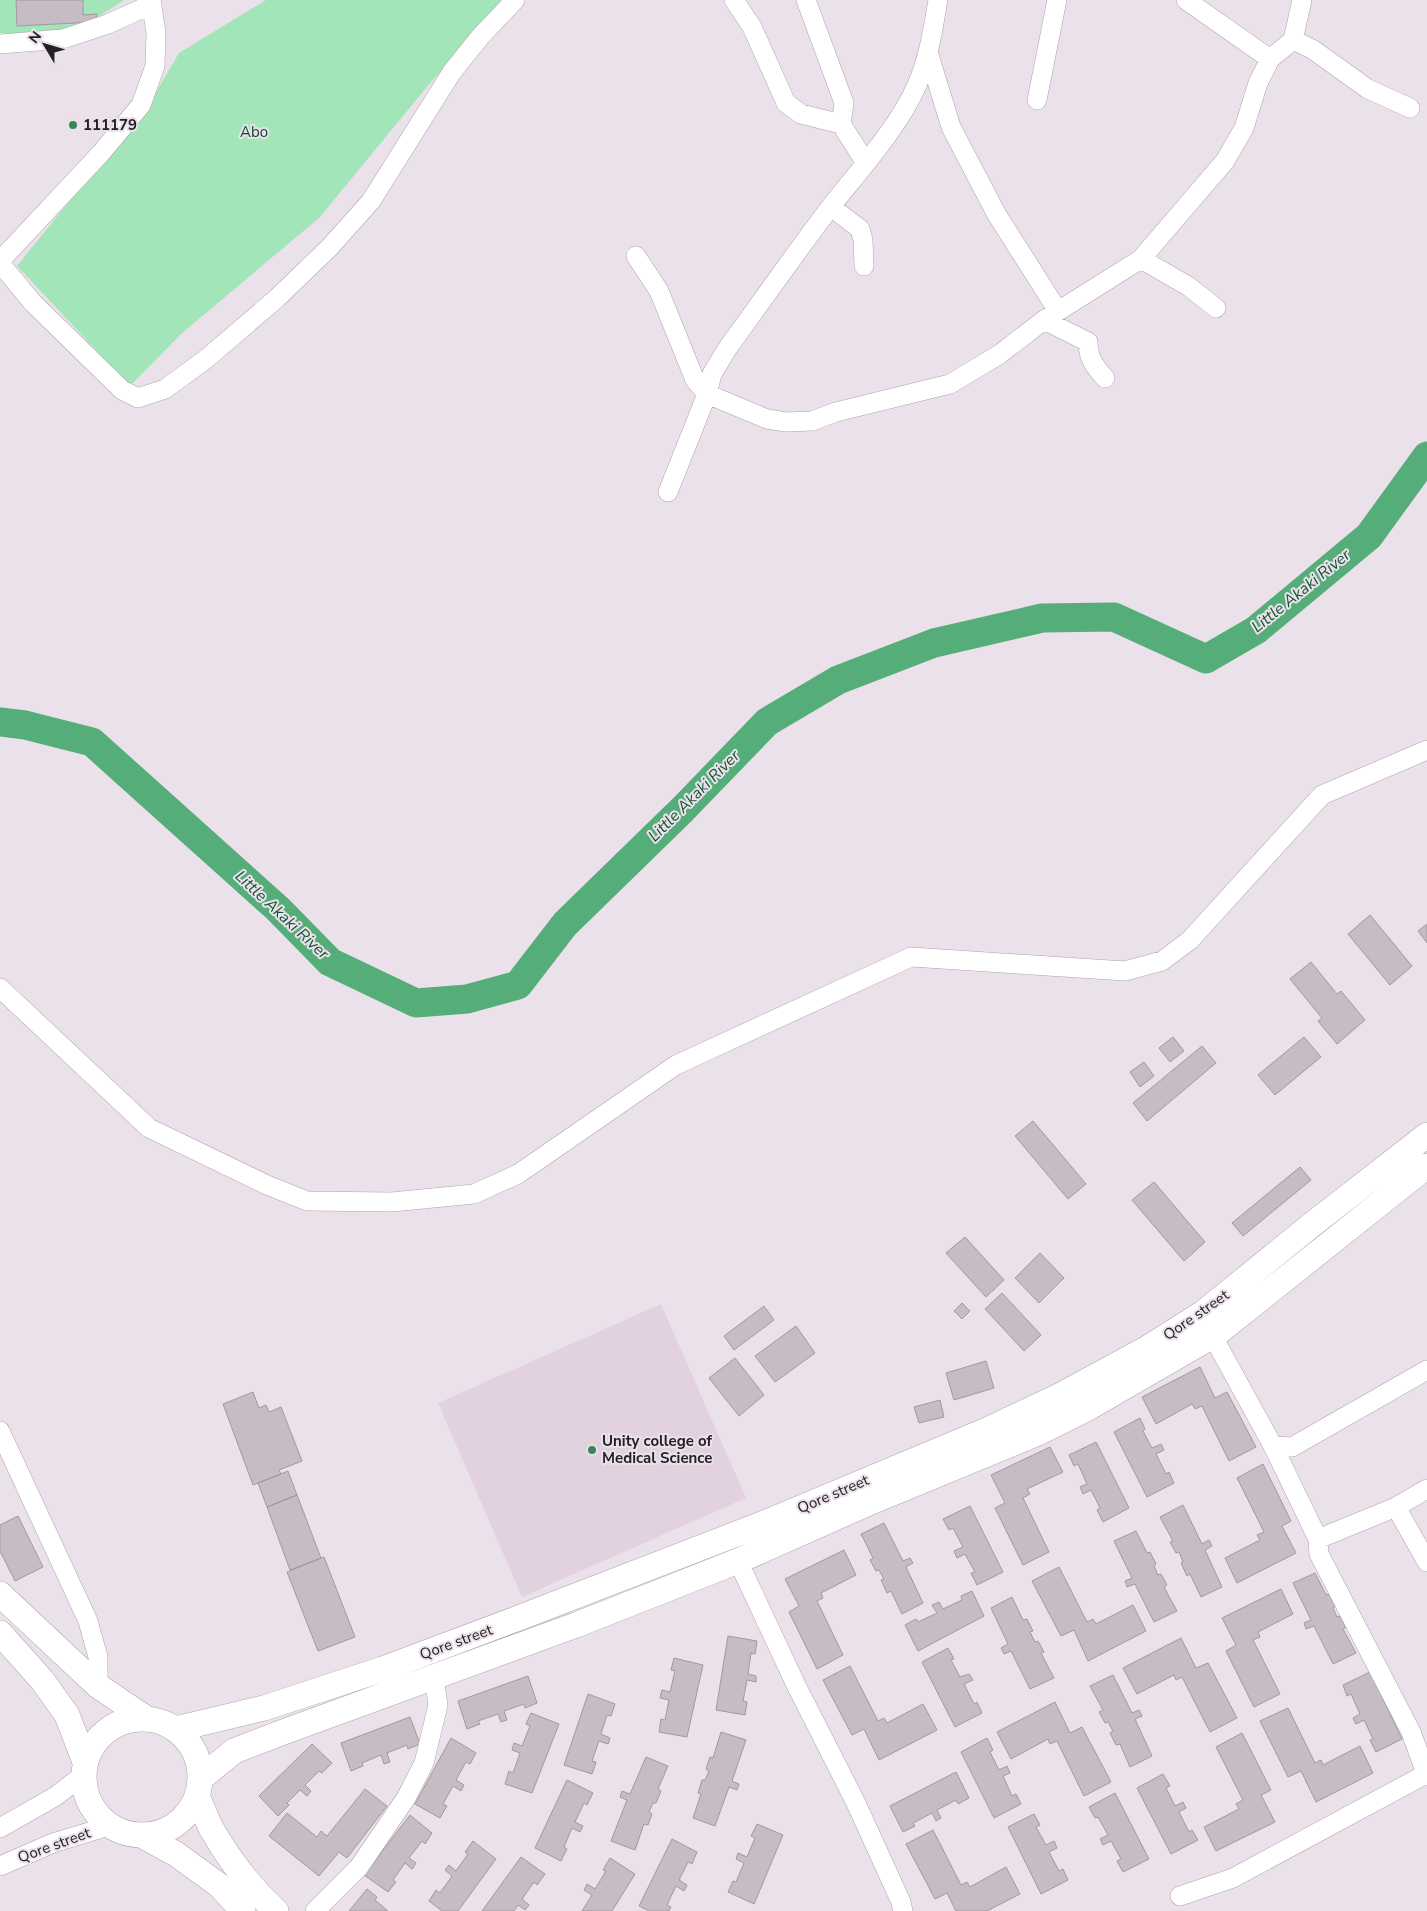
<svg xmlns="http://www.w3.org/2000/svg" width="1427" height="1911" font-family="'Nunito Sans',sans-serif">
	<style>
		.built { fill: #e2d2e0 }
		.green { fill: #a1e5b9 }
		.lines { fill: none; stroke-linecap: round; stroke-linejoin: round }
		.river { stroke: #55ad79; stroke-width: 29 }
		.building { fill: #c6bcc4; stroke: #a198a0 }
		.minor-casing { stroke: #ada4ab; stroke-width: 20 }
		.major-casing { stroke: #ada4ab; stroke-width: 26 }
		.minor { stroke: #fff; stroke-width: 19 }
		.major { stroke: #fff; stroke-width: 25 }
		.poi-dot { fill: #358759; stroke: #ebe1ea; stroke-width: 2 }
		.labels { text-anchor: middle; dominant-baseline: central; stroke-width: 4; stroke-linejoin: round; paint-order: stroke }
		.poi-label { font-size: 15px; font-weight: bold; fill: #232023; stroke: #ebe1ea; text-anchor: start }
		.park-label { font-size: 15px; fill: #004826; stroke: #ebe1ea }
		.street-label { font-size: 15px; fill: #232023; stroke: #ebe1ea }
		.water-label { font-size: 16px; font-style: italic; fill: #125532; stroke: #ebe1ea }
	</style>
	<rect width="100%" height="100%" fill="#ebe1ea"/>
	<path class="built" d="M661,1304L746,1498L522,1597L438,1403Z"/>
	<path class="green" d="M0,0H124L84,26L30,38L0,33Z
		M266,0H508L431,82L319,218L182,333L130,386L17,266L152,99L179,53Z"/>
	<g class="lines">
		<path class="river" d="M0,722L25,725L92,742L278,909L330,962L416,1003L467,999L518,985L565,924L683,809L767,722L838,680L934,643L1042,618L1114,617L1206,659L1256,630L1369,536L1427,456"/>
	</g>
	<path class="building" d="M16,0H83V15L97,14L95,22L17,26Z
		M1370,915L1412,966L1390,985L1348,934Z
		M1427,924V943L1418,931Z
		M1311,962L1337,994L1341,991L1365,1020L1337,1044L1318,1021L1322,1018L1290,979Z
		M1173,1037L1184,1051L1170,1062L1159,1048Z
		M1304,1037L1321,1057L1275,1095L1258,1075Z
		M1202,1046L1216,1063L1147,1121L1133,1103Z
		M1144,1062L1154,1076L1140,1087L1130,1072Z
		M1033,1121L1086,1184L1068,1199L1015,1136Z
		M1300,1167L1311,1180L1243,1236L1232,1223Z
		M1154,1182L1205,1242L1184,1261L1132,1200Z
		M965,1237L1004,1280L986,1297L946,1253Z
		M1040,1253L1064,1278L1039,1303L1015,1278Z
		M1002,1293L1041,1335L1024,1351L985,1309Z
		M962,1303L970,1311L962,1319L954,1311Z
		M764,1306L774,1320L734,1350L724,1336Z
		M796,1326L815,1353L775,1382L755,1356Z
		M735,1358L764,1395L739,1416L709,1378Z
		M986,1361L994,1388L954,1400L946,1373Z
		M1200,1367L1215,1398L1227,1392L1256,1447L1229,1461L1202,1406L1195,1409L1192,1404L1156,1424L1142,1397Z
		M253,1392L259,1408L266,1405L269,1412L281,1407L302,1461L279,1470L281,1474L253,1485L223,1404Z
		M940,1400L944,1417L919,1423L914,1407Z
		M1140,1418L1145,1429L1143,1431L1152,1448L1161,1444L1164,1450L1156,1454L1166,1474L1169,1472L1174,1483L1147,1497L1114,1432Z
		M1096,1442L1129,1508L1103,1522L1097,1510L1100,1508L1091,1490L1083,1494L1080,1487L1087,1484L1078,1464L1074,1466L1069,1455Z
		M1050,1447L1063,1472L1027,1489L1030,1494L1023,1498L1049,1552L1023,1565L995,1508L1005,1503L991,1475Z
		M1263,1464L1291,1521L1282,1526L1296,1553L1237,1583L1225,1558L1260,1540L1257,1535L1264,1532L1237,1478Z
		M288,1471L297,1495L267,1507L258,1483Z
		M297,1495L321,1558L290,1570L267,1507Z
		M1183,1505L1202,1544L1209,1540L1212,1546L1205,1550L1222,1587L1201,1597L1190,1574L1187,1576L1181,1563L1183,1562L1179,1552L1176,1553L1170,1542L1173,1541L1160,1517Z
		M970,1506L1003,1572L977,1585L971,1573L975,1572L965,1554L957,1558L954,1551L963,1547L953,1528L949,1530L943,1519Z
		M18,1516L43,1567L15,1581L0,1551V1525Z
		M884,1523L903,1561L910,1558L913,1563L906,1567L923,1603L902,1614L891,1591L887,1593L881,1580L884,1579L879,1570L876,1571L870,1560L873,1558L861,1534Z
		M1136,1531L1147,1553L1150,1552L1156,1564L1154,1566L1158,1575L1161,1574L1167,1585L1164,1587L1177,1611L1154,1622L1135,1584L1127,1587L1125,1581L1132,1578L1114,1541Z
		M844,1550L856,1575L821,1593L823,1598L817,1601L843,1655L817,1669L789,1612L799,1606L785,1579Z
		M324,1557L355,1637L318,1651L287,1572Z
		M1059,1567L1087,1622L1093,1619L1096,1624L1133,1605L1146,1631L1088,1661L1074,1630L1061,1636L1032,1581Z
		M1315,1573L1326,1595L1329,1594L1335,1606L1333,1608L1337,1617L1340,1616L1346,1627L1343,1629L1356,1653L1333,1664L1314,1626L1306,1629L1304,1623L1311,1620L1293,1583Z
		M1281,1589L1293,1614L1258,1632L1260,1637L1253,1640L1280,1694L1254,1707L1226,1651L1236,1645L1222,1618Z
		M972,1591L984,1616L918,1651L905,1625L916,1619L918,1622L937,1613L932,1605L939,1602L943,1609L962,1600L961,1596Z
		M1012,1597L1023,1620L1027,1619L1033,1631L1030,1632L1035,1642L1038,1641L1044,1652L1041,1653L1054,1678L1030,1689L1011,1651L1004,1654L1001,1648L1008,1644L991,1608Z
		M728,1636L757,1641L755,1654L751,1653L748,1674L756,1676V1682L747,1680L743,1701L747,1702L745,1715L716,1710Z
		M1181,1638L1196,1668L1208,1663L1237,1718L1210,1732L1182,1677L1176,1680L1174,1675L1137,1694L1123,1668Z
		M948,1648L954,1659L951,1660L960,1677L969,1674L973,1680L964,1684L974,1704L977,1702L982,1713L955,1727L922,1662Z
		M674,1658L703,1665L687,1737L659,1732L661,1719L665,1720L669,1700L660,1698L662,1690L670,1692L675,1671L671,1670Z
		M850,1666L878,1721L884,1718L887,1723L923,1704L937,1730L879,1760L864,1729L852,1735L823,1680Z
		M1370,1672L1402,1739L1376,1752L1370,1740L1373,1739L1364,1720L1356,1724L1353,1718L1360,1714L1351,1694L1347,1696L1343,1685Z
		M1113,1675L1132,1713L1139,1710L1142,1716L1135,1719L1152,1756L1130,1767L1120,1744L1116,1745L1110,1733L1113,1731L1108,1722L1105,1723L1099,1712L1103,1710L1090,1686Z
		M528,1676L537,1703L525,1708L524,1704L504,1711L507,1720L501,1722L498,1714L478,1721L480,1724L467,1729L458,1701Z
		M588,1694L615,1704L611,1716L607,1715L601,1734L610,1738L608,1744L599,1741L592,1761L596,1762L592,1774L564,1765Z
		M1055,1702L1070,1733L1082,1727L1111,1782L1084,1796L1057,1741L1050,1744L1048,1739L1011,1759L997,1732Z
		M1288,1708L1315,1763L1321,1760L1323,1765L1360,1746L1373,1773L1316,1802L1301,1771L1288,1777L1260,1721Z
		M531,1713L559,1724L532,1793L505,1784L509,1771L513,1773L520,1753L512,1750L514,1743L522,1746L530,1726L526,1724Z
		M410,1717L420,1744L408,1749L407,1745L387,1753L390,1762L384,1764L381,1755L362,1763L363,1766L351,1771L341,1743Z
		M721,1732L746,1740L732,1781L739,1784L737,1790L729,1787L715,1826L693,1818L701,1794L698,1793L702,1780H705L709,1771L706,1769L710,1757L713,1758Z
		M1242,1733L1271,1790L1261,1795L1275,1822L1216,1851L1204,1827L1239,1809L1236,1804L1243,1800L1216,1747Z
		M451,1738L476,1753L470,1764L466,1762L456,1780L464,1785L461,1791L453,1786L443,1804L447,1806L440,1818L415,1804Z
		M987,1738L993,1750L990,1752L999,1770L1007,1766L1010,1773L1003,1776L1012,1796L1016,1794L1021,1804L994,1818L961,1752Z
		M312,1744L332,1763L322,1773L319,1771L305,1785L311,1791L307,1796L300,1790L287,1803L289,1805L278,1816L259,1796Z
		M646,1757L668,1766L658,1789L661,1791L656,1803H653L649,1812L652,1814L648,1825L644,1824L635,1850L611,1841L627,1800L620,1797L622,1791L630,1794Z
		M956,1772L969,1798L958,1804L956,1800L937,1810L941,1818L936,1821L932,1813L913,1823L915,1826L903,1832L890,1806Z
		M1163,1774L1170,1786L1166,1788L1175,1806L1183,1802L1186,1808L1179,1812L1189,1832L1192,1830L1198,1840L1171,1854L1137,1788Z
		M567,1780L593,1793L587,1805L584,1803L575,1822L583,1826L580,1832L572,1828L564,1847L567,1849L561,1861L535,1848Z
		M365,1789L387,1806L347,1858L339,1852L319,1876L269,1836L287,1813L317,1837L321,1831L327,1836Z
		M1115,1793L1149,1859L1123,1872L1117,1861L1121,1859L1111,1841L1103,1845L1100,1839L1108,1835L1098,1817L1095,1818L1089,1807Z
		M1034,1814L1040,1825L1036,1827L1046,1845L1054,1841L1057,1848L1049,1852L1059,1871L1063,1869L1068,1880L1041,1894L1008,1827Z
		M410,1815L432,1833L425,1844L422,1841L409,1858L416,1863L412,1869L405,1863L393,1880L396,1882L388,1892L364,1875Z
		M757,1824L783,1835L754,1904L728,1892L733,1881L736,1882L744,1863L736,1859L738,1853L747,1857L755,1838L751,1836Z
		M933,1830L961,1885L967,1882L970,1887L1006,1867L1020,1894L987,1911H956L947,1893L935,1899L906,1844Z
		M672,1839L697,1852L692,1864L688,1862L679,1880L687,1885L684,1891L676,1886L667,1905L671,1907L669,1911H649L639,1906Z
		M473,1841L496,1859L458,1911H442L429,1901L436,1890L440,1893L452,1876L445,1870L449,1865L456,1871L468,1854L465,1852Z
		M521,1857L545,1874L537,1885L534,1882L522,1899L529,1905L525,1910L518,1905L514,1911H482Z
		M610,1858L635,1874L612,1911H582L592,1895L584,1890L587,1884L595,1889L606,1871L603,1870Z
		M367,1889L377,1897L375,1900L388,1911H349Z"/>
	<g class="lines">
		<defs>
			<path id="minor" d="M734,0L752,27L786,103L801,114L841,124L866,163
				M806,0L844,103L841,124
				M1186,0L1270,59
				M1293,40L1312,49L1368,89L1410,108
				M0,44L63,39L108,24L152,4
				M929,55L951,127L997,215L1058,311
				M1037,100L1057,0
				M831,207L860,229L863,240L864,266
				M636,256L659,291L695,380L707,394L767,419L786,422L812,421L836,412L950,384L1000,354L1044,320L1141,259L1225,161L1244,128L1258,83L1270,59L1293,40L1302,0
				M1141,259L1188,286L1216,308
				M0,261L101,153L141,105L155,66L156,33L151,0
				M0,263L33,303L122,390L138,398L165,389L206,359L276,299L329,248L371,201L452,72L480,37L515,0
				M1044,320L1088,342C1088,358 1094,366 1105,378
				M668,492L707,394L712,374L727,349C762,301 796,252 832,205C860,170 900,125 917,85C929,57 933,29 938,0
				M0,988L149,1128L267,1185L307,1201L392,1202L474,1194L518,1174L676,1065L911,957L1125,971L1162,961L1190,940L1322,795L1427,750
				M1210,1324L1216,1334L1217,1344L1273,1446L1318,1539L1319,1554L1411,1732L1427,1776
				M0,1431L88,1621L98,1657V1686
				M1273,1446L1292,1447L1427,1370
				M1396,1507L1427,1562
				M1318,1539L1396,1507L1427,1489
				M738,1561L797,1687L855,1801L901,1902L903,1911
				M0,1828L56,1796L83,1775
				M0,1866L53,1843L109,1826
				M1180,1896L1233,1878L1426,1774
				M315,1911L359,1867L406,1798L424,1763L438,1705L434,1678"/>
			<path id="major" d="M0,1594L98,1686L147,1719
				M0,1633L42,1680L67,1715L85,1762
				M84 1777a58 58 0 1 1 116 0a58 58 0 1 1-116 0Z
				M176,1729L264,1708L383,1669L516,1619L762,1524L987,1430L1061,1395L1146,1349L1203,1313L1314,1223L1427,1135
				M201,1778L234,1751L278,1734L576,1625L738,1561L864,1505L1038,1433L1088,1408L1216,1334L1427,1166
				M197,1796C202,1806 206,1818 211,1828C228,1858 251,1888 276,1911
				M143,1836L176,1854L220,1886L243,1911"/>
		</defs>
		<use href="#minor" class="minor-casing"/>
		<use href="#major" class="major-casing"/>
		<use href="#minor" class="minor"/>
		<use href="#major" class="major"/>
	</g>
	<g class="poi-dot">
		<circle cx="73" cy="125" r="5"/>
		<circle cx="592" cy="1450" r="5"/>
	</g>
	<g class="labels">
		<g class="poi-label">
			<text x="83" y="125">111179</text>
			<text x="602" y="1441">Unity college of<tspan x="602" dy="17">Medical Science</tspan></text>
		</g>
		<g class="park-label">
			<text x="254" y="132">Abo</text>
		</g>
		<g class="street-label">
			<text transform="translate(1196 1315) rotate(-35)">Qore street</text>
			<text transform="translate(833 1494) rotate(-23)">Qore street</text>
			<text transform="translate(456 1642) rotate(-20)">Qore street</text>
			<text transform="translate(54 1845) rotate(-20)">Qore street</text>
		</g>
		<g class="water-label">
			<text transform="translate(1301 591) rotate(-39)">Little Akaki River</text>
			<text transform="translate(694 796) rotate(-45)">Little Akaki River</text>
			<text transform="translate(282 915) rotate(43)">Little Akaki River</text>
		</g>
	</g>
	<g transform="translate(45 45) rotate(308)" stroke="#ebe1ea" stroke-width="4" paint-order="stroke">
	<path d="M0-4L9 19L0 12L-9 19Z" fill="#232023"/>
	<text y="-8" font-size="14" font-weight="bold" text-anchor="middle" fill="#232023">N</text>
	</g>
</svg>
